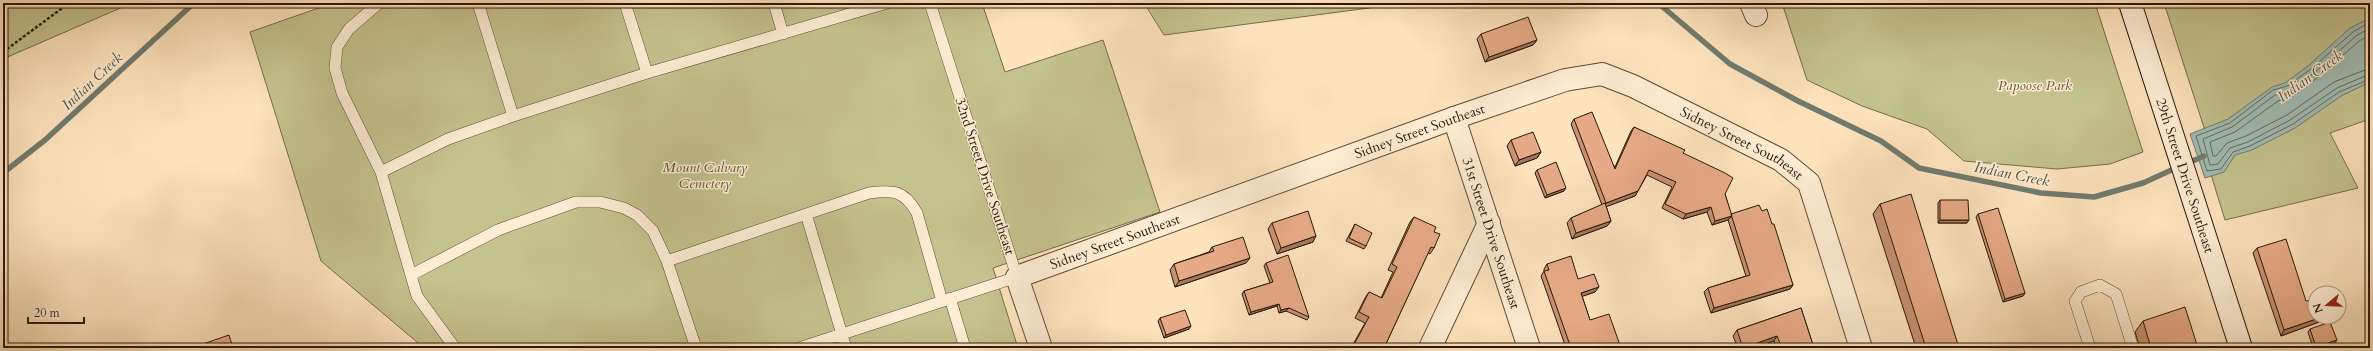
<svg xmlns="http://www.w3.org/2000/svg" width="2373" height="351" font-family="Cardo,serif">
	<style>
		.green { fill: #c4c28e; stroke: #766d4a }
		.water { fill: #a0bdb5; stroke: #707b6f }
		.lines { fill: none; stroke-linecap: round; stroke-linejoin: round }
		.shore { stroke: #646a5e; stroke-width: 1 }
		.stream { stroke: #707b6f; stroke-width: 5.5 }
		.lane-casing { stroke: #5e4b34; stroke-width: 12 }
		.street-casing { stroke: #5e4b34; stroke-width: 24 }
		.secondary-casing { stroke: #281807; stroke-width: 24 }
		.path { stroke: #281807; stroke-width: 2.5; stroke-dasharray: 3 2; stroke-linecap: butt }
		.lane { stroke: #feedd4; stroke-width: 11 }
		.street { stroke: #feedd4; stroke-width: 22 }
		.secondary { stroke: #feedd4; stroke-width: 22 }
		.wall { fill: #c79273; stroke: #281807 }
		.shaded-wall { fill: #a2775e; stroke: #281807 }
		.building { fill: #e7aa86; stroke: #281807 }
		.labels { text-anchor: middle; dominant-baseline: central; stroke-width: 3; stroke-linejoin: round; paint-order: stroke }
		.park-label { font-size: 14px; font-style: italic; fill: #5f5436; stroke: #feedd4 }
		.street-label { font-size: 14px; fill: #281807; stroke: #feedd4 }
		.water-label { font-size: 15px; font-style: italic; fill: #525244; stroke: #feedd4 }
	</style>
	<rect width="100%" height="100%" fill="#fee3bd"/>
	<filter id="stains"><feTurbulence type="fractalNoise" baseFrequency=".005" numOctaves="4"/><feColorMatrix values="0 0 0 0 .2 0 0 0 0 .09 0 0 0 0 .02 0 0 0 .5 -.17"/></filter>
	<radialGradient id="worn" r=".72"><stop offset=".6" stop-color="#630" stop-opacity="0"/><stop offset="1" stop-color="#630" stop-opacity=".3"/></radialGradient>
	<path class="green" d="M3,3H132L3,59Z
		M333,3H982L1005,72L1103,40L1160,212L993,268L1018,348H424L321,261L250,32Z
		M1144,3H1407L1164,35Z
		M1782,3H2095L2143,152L2110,164L2057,169L1964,161L1927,129L1862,106L1807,80Z
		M2164,3H2370V119L2330,133L2358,188L2225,220L2209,168L2216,165Z"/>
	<path class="water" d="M2370,18V82L2341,96L2295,128L2252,150L2235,155L2224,172L2205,178L2190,134L2228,119L2272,87L2285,83L2308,66L2350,28Z"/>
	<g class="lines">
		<path class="shore" d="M2370,22L2353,32L2311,69L2287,86L2273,90L2230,123L2196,136L2207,171L2221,169L2233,152L2250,146L2293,124L2339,92L2370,79
			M2370,28L2356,36L2314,73L2290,91L2275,95L2232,127L2203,139L2210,165L2218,164L2230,148L2248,142L2290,120L2337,88L2370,74
			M2370,35L2359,41L2317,78L2293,96L2278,101L2235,132L2210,142L2213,156H2216L2227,143L2246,136L2287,115L2334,82L2370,68"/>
		<path class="stream" d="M1658,3L1730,64L1798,101L1881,141L1919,168L2041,193L2094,197L2143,183L2178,167
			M2186,164L2204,156
			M3,173L45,140L194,3"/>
		<defs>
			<path id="lane" d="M379,3L349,29L337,47L335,68L342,93L381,172L417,296L455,348
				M478,3L513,116
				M625,3L647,73
				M774,3L783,34
				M381,172L448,139L513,116L647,73L887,3
				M806,214L846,348
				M667,261L869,193C893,190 904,190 917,213L942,301
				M411,275L498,230L576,202H600L624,208L637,215L653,231L667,261L696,348
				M950,298L965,348
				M799,348L1017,277L930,3
				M2090,348L2075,301L2081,292L2100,285L2116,294L2133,348"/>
			<g id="street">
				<path d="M1751,3L1756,15"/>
				<path id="s1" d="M1454,118L1529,348"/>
				<path id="s2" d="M1041,348L1017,277L1454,118L1565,80L1602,74L1633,86L1781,160L1809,183L1861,348"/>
				<path d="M1430,348L1489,223"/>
			</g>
			<g id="secondary">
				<path id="s3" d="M2130,3L2241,348"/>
			</g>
		</defs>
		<use href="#lane" class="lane-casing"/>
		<use href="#street" class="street-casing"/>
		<use href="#secondary" class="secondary-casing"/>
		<path class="path" d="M3,52L69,3"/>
		<use href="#lane" class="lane"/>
		<use href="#street" class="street"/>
		<use href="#secondary" class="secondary"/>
	</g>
	<path class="wall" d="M1481,34L1537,40L1533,45L1485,62L1477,39Z
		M1574,119L1615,167L1631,131L1634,127L1683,153L1725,194L1731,214L1762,211L1772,224L1793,285L1790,289L1711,313L1704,292L1708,288L1746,276L1728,220L1712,225L1707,212L1683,219L1662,208L1672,187L1647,175L1635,196L1606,206L1611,221L1607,226L1572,239L1567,223L1571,218L1602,205L1571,124Z
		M1511,140L1541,152L1537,158L1515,166L1507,146Z
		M1537,170L1564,191L1545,198L1535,173Z
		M1940,200L1967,223H1938V203Z
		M1880,204L1959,348H1916L1873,214Z
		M1978,214L2025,293L2023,296L2003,302L1976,217Z
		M1414,217L1434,232V248L1430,254L1428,253L1384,348H1351L1365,323L1355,318L1365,298L1369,292L1381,298L1393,272L1388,270L1410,222Z
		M1272,223L1313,242L1277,254L1268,229Z
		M1355,224L1366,246L1364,249L1346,241Z
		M1212,247L1246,263L1175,287L1170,270L1174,264L1209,252Z
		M2257,248L2306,301L2319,322L2281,336L2253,253Z
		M1266,263L1309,317L1307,320L1286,311L1279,313L1277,306L1249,315L1242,294L1244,291L1270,283L1264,266Z
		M1547,264L1578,279L1595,292L1582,296L1590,320L1621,348H1566L1541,276L1544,271V269Z
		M1801,308L1814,348H1776L1774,341L1753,348H1738L1733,336L1737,330Z
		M1160,318L1189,329L1164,338L1158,321Z
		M2143,321L2198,348H2140L2135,332Z
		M2310,329L2335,343L2320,348H2313L2308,332Z
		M203,344L233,348H200Z"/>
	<path class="shaded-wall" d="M1537,40L1533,45L1485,62L1489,57Z
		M1541,152L1537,158L1515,166L1519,160Z
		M1566,188L1564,191L1545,198L1547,195Z
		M1638,191L1635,196L1603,208L1606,203Z
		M1711,207L1707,212L1683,219L1686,214Z
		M1732,216L1728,220L1712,225L1715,221Z
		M1940,220H1969L1967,223H1938Z
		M1611,221L1607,226L1572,239L1576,233Z
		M1316,236L1313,242L1277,254L1281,248Z
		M1250,258L1246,263L1175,287L1179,281Z
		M1793,285L1790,289L1711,313L1714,308Z
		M1599,287L1595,292L1578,298L1581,293Z
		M2025,293L2023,296L2003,302L2005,299Z
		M1279,304L1277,306L1249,315L1251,312Z
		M1289,308L1286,311L1279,313L1281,310Z
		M2322,317L2319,322L2281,336L2284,330Z
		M1191,326L1189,329L1164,338L1166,335Z
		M1777,336L1774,341L1753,348H1743Z
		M2337,340L2335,343L2320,348H2315L2316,347Z"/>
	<path class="building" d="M1528,17L1537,40L1489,57L1481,34Z
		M1592,112L1615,169L1634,127L1685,150L1683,153L1725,173L1733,178L1725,194L1732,216L1715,221L1711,207L1686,214L1665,204L1676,182L1649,170L1638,191L1606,203L1574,119Z
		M1533,132L1541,152L1519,160L1511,140Z
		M1556,162L1566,188L1547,195L1537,170Z
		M1911,194L1959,348H1926L1880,204Z
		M1940,200H1968L1969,220H1940Z
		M1605,203L1611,221L1576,233L1571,218Z
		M1759,205L1762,211L1767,209L1772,224H1774L1793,285L1714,308L1708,288L1750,275L1731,214Z
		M1998,208L2025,293L2005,299L1978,214Z
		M1308,211L1316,236L1281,248L1272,223Z
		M1414,217L1436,227L1434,232L1440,234L1434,248L1431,247L1384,348H1352L1369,317L1359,312L1369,292L1382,298L1397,267L1392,264Z
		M1355,224L1372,233L1366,246L1349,238Z
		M1243,237L1250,258L1179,281L1174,264L1214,251L1212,247Z
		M2286,239L2306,301L2315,299V317H2322L2284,330L2257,248Z
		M1288,255L1309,317L1289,308L1281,310L1279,304L1251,312L1244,291L1273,282L1266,263Z
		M1571,256L1578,279L1594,274L1599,287L1581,293L1590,320L1609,314L1621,348H1571L1544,271L1549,270L1547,264Z
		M2185,307L2198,348H2151L2143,321Z
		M1801,308L1814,348H1782L1777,336L1743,348L1737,330Z
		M1185,310L1191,326L1166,335L1160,318Z
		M2330,322L2337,340L2316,347L2310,329Z
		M229,335L233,348H204L203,344Z"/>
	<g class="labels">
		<g class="park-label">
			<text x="2035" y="85">Papoose Park</text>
			<text x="705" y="167">Mount Calvary<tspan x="705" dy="16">Cemetery</tspan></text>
		</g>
		<g class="street-label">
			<text stroke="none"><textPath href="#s2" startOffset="503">Sidney Street Southeast</textPath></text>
			<text stroke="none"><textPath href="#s2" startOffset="851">Sidney Street Southeast</textPath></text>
			<text transform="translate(985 176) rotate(72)">32nd Street Drive Southeast</text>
			<text stroke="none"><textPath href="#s3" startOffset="181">29th Street Drive Southeast</textPath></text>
			<text stroke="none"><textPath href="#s1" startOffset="121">31st Street Drive Southeast</textPath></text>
			<text stroke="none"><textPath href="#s2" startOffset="179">Sidney Street Southeast</textPath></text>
		</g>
		<g class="water-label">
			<text transform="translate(2310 76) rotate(-36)">Indian Creek</text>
			<text transform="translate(92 81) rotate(-43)">Indian Creek</text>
			<text transform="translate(2012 174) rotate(11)">Indian Creek</text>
		</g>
	</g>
	<rect width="2373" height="351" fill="none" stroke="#fee3bd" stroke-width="16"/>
	<rect x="4" y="4" width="2365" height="343" fill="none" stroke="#281807" stroke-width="2"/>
	<rect x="8" y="8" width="2357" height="335" fill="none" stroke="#281807"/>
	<g transform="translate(2327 305) rotate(251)"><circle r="19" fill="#feedd4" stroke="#a89882"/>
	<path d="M0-3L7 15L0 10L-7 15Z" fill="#8f2418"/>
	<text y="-6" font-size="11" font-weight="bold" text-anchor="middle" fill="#281807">N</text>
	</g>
	<path d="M28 317v6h56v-6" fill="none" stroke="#281807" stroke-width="2"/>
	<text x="34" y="317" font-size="12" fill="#281807" stroke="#feedd4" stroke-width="3" paint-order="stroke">20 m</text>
	<rect width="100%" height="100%" filter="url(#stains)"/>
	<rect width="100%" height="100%" fill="url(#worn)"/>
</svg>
